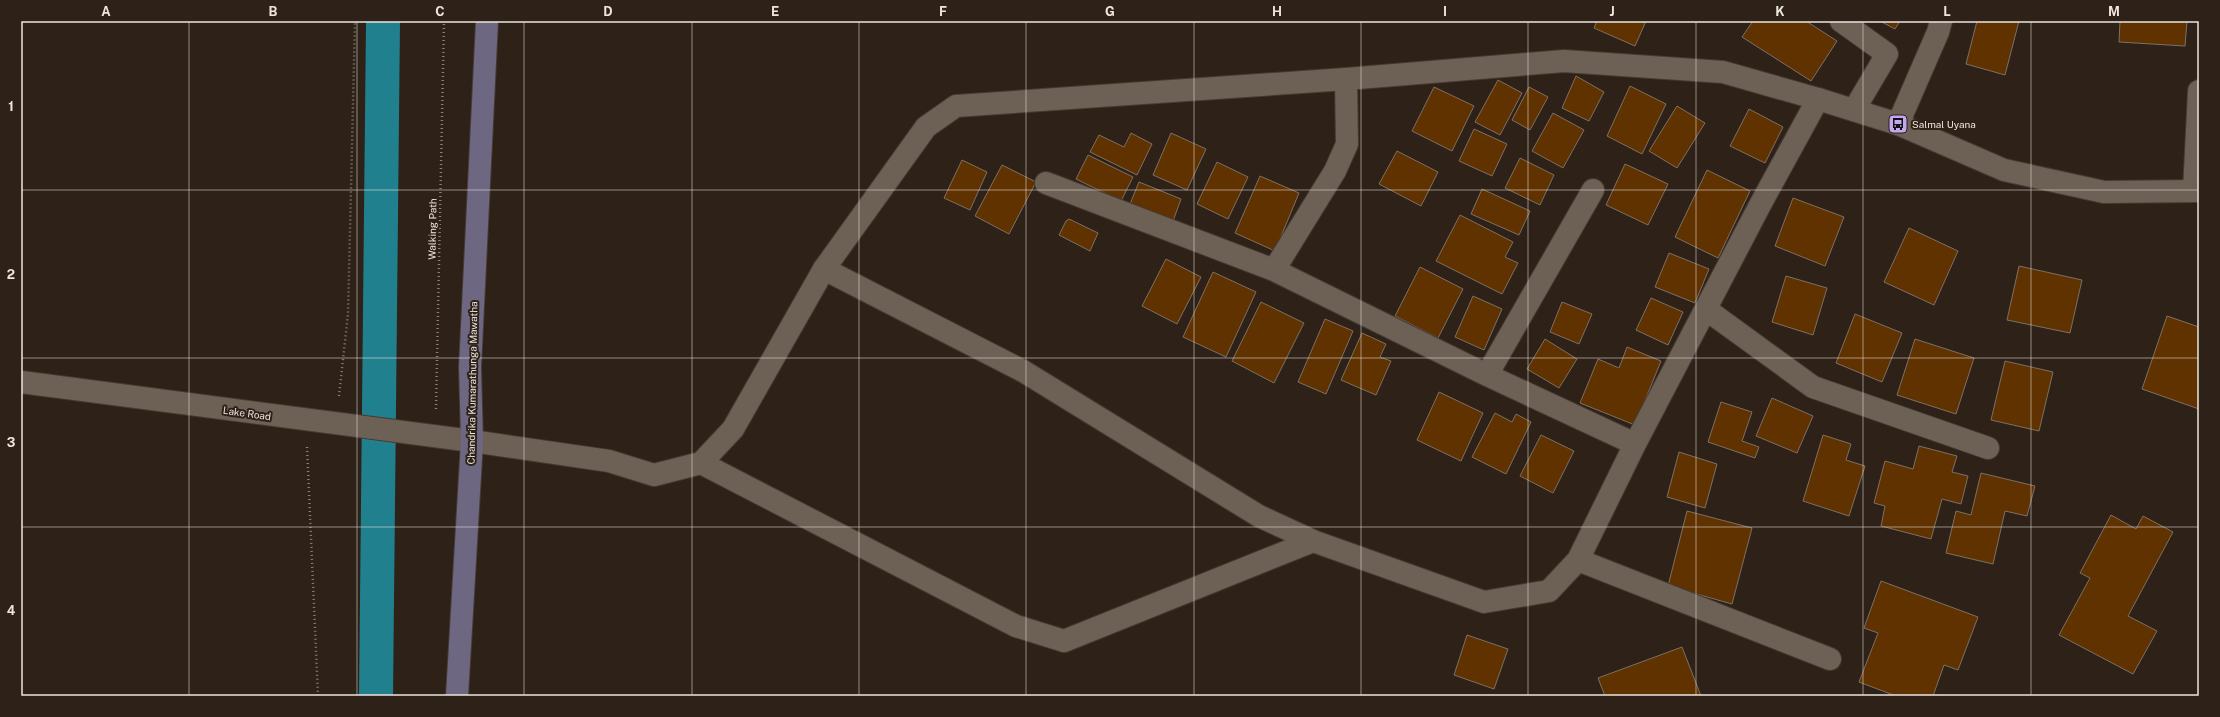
<svg xmlns="http://www.w3.org/2000/svg" width="2220" height="717" font-family="'Public Sans',sans-serif">
	<style>
		.lines { fill: none; stroke-linecap: round; stroke-linejoin: round }
		.canal { stroke: #21808e; stroke-width: 34 }
		.building { fill: #5f3200; stroke: #7e7065 }
		.minor-casing { stroke: #453b34; stroke-width: 24 }
		.tertiary-casing { stroke: #453b34; stroke-width: 24 }
		.secondary-casing { stroke: #453b34; stroke-width: 24 }
		.path { stroke: #8b8179; stroke-width: 2.5; stroke-dasharray: 1 3; stroke-linecap: butt }
		.minor { stroke: #6d6055; stroke-width: 22 }
		.tertiary { stroke: #6d6055; stroke-width: 22 }
		.secondary { stroke: #6d6781; stroke-width: 22 }
		.grid { fill: none; stroke: #ede5df; stroke-width: 1; stroke-opacity: 0.55 }
		.labels { text-anchor: middle; dominant-baseline: central; stroke-width: 4; stroke-linejoin: round; paint-order: stroke }
		.poi-label { font-size: 10px; fill: #ede5df; stroke: #2d2118; text-anchor: start }
		.street-label { font-size: 10px; fill: #ede5df; stroke: #2d2118 }
		.neatline { fill: none; stroke: #ede5df; stroke-width: 1.5 }
		.grid-label { font-size: 13px; text-anchor: middle; font-weight: bold; fill: #ede5df }
	</style>
	<rect width="100%" height="100%" fill="#2d2118"/>
	<g class="lines">
		<path class="canal" d="M376,696L383,21"/>
	</g>
	<path class="building" d="M1597,21H1646L1635,46L1594,28Z
		M1753,21H1806L1837,41L1811,81L1742,37Z
		M1880,21H1900L1895,29Z
		M1977,21H2019L2005,75L1966,64Z
		M2120,21H2187L2185,46L2119,42Z
		M1576,76L1604,92L1589,121L1562,108Z
		M1498,80L1522,93L1500,135L1475,122Z
		M1630,86L1666,104L1642,154L1607,136Z
		M1434,87L1474,106L1452,151L1412,131Z
		M1529,87L1548,97L1530,130L1512,120Z
		M1677,106L1705,123L1677,168L1649,151Z
		M1749,109L1783,127L1765,163L1730,146Z
		M1553,113L1584,130L1563,168L1532,151Z
		M1474,129L1507,144L1492,176L1459,161Z
		M1131,133L1152,144L1137,175L1090,152L1099,135L1124,147Z
		M1171,133L1206,149L1187,190L1153,175Z
		M1397,151L1438,172L1421,206L1379,184Z
		M1088,155L1133,177L1121,201L1076,179Z
		M1520,158L1554,175L1540,205L1505,188Z
		M962,160L987,172L970,210L944,198Z
		M1217,162L1248,177L1228,219L1197,204Z
		M1625,164L1668,184L1648,225L1606,205Z
		M1002,165L1036,182L1009,234L975,216Z
		M1707,170L1750,191L1718,258L1675,237Z
		M1260,176L1299,193L1275,251L1235,233Z
		M1139,182L1181,199L1173,221L1130,204Z
		M1482,189L1530,211L1519,235L1471,214Z
		M1793,198L1844,217L1825,266L1775,246Z
		M1460,215L1513,242L1505,257L1518,263L1502,294L1436,261Z
		M1069,219L1098,233L1090,251L1059,235L1066,221Z
		M1909,228L1958,251L1934,305L1884,282Z
		M1669,253L1709,269L1695,303L1655,287Z
		M1166,259L1201,277L1177,324L1142,306Z
		M2019,266L2082,280L2070,333L2007,320Z
		M1420,267L1463,289L1438,338L1395,316Z
		M1213,272L1256,292L1226,357L1183,337Z
		M1786,276L1827,288L1813,335L1772,322Z
		M1473,296L1502,309L1484,350L1455,337Z
		M1651,298L1683,312L1668,345L1636,330Z
		M1261,302L1304,323L1274,383L1232,361Z
		M1562,302L1592,314L1579,344L1550,332Z
		M1855,314L1902,333L1882,382L1836,363Z
		M2167,316L2199,327V409L2142,389Z
		M1325,319L1353,331L1326,394L1298,382Z
		M1362,333L1386,344L1380,357L1391,361L1376,395L1341,380Z
		M1545,339L1577,359L1559,388L1527,369Z
		M1915,339L1974,358L1956,414L1897,395Z
		M1627,347L1661,361L1635,425L1580,403L1598,359L1619,368Z
		M2005,361L2053,372L2039,431L1991,420Z
		M1439,392L1483,413L1461,461L1417,440Z
		M1772,398L1813,416L1797,453L1756,436Z
		M1721,402L1752,412L1742,441L1759,447L1755,458L1708,442Z
		M1495,413L1512,422L1516,414L1531,422L1506,474L1472,457Z
		M1541,435L1574,451L1553,493L1520,476Z
		M1823,435L1851,444L1846,460L1865,466L1849,516L1803,501Z
		M1919,446L1957,456L1952,472L1968,476L1961,504L1942,499L1931,539L1881,526L1885,506L1874,503L1885,461L1913,469Z
		M1679,452L1717,464L1705,508L1667,497Z
		M1981,473L2035,486L2027,516L2005,511L1993,564L1946,553L1956,511L1971,515Z
		M1687,511L1752,528L1732,604L1668,586Z
		M2111,515L2136,529L2143,516L2173,532L2128,616L2157,631L2133,674L2059,635L2090,578L2080,573Z
		M1881,581L1978,617L1958,670L1944,665L1933,696H1896L1859,682L1878,633L1864,628Z
		M1467,635L1508,649L1494,689L1454,675Z
		M1682,647L1701,696H1605L1598,678Z"/>
	<g class="lines">
		<defs>
			<path id="minor" d="M1841,21L1887,54L1854,110
				M1898,124L1938,32L1941,21
				M1046,183L1274,270L1487,375L1635,444
				M2194,191L2199,91
				M824,269L1023,371L1259,516L1313,541
				M1274,270L1335,171L1347,144L1346,79
				M1707,310L1813,387L1988,448
				M1487,375L1593,190
				M21,382L472,441
				M701,463L1016,626L1064,641L1313,541L1484,602L1549,591L1578,560L1635,444L1760,205L1818,99
				M1578,560L1830,659"/>
			<path id="tertiary" d="M472,441L609,461L654,475L701,463L733,429L824,269L926,127L956,106L1346,79L1564,61L1723,72L1818,99L1898,124L2004,170L2104,192L2199,191"/>
			<path id="secondary" d="M457,696L472,441L470,367L487,21"/>
		</defs>
		<use href="#minor" class="minor-casing"/>
		<use href="#tertiary" class="tertiary-casing"/>
		<use href="#secondary" class="secondary-casing"/>
		<path class="path" d="M339,396L348,314L355,21
			M436,409L444,21
			M307,447L318,696"/>
		<use href="#minor" class="minor"/>
		<use href="#tertiary" class="tertiary"/>
		<use href="#secondary" class="secondary"/>
	</g>
	<path class="grid" d="M189,21V696M357,21V696M524,21V696M692,21V696M859,21V696M1026,21V696M1194,21V696M1361,21V696M1528,21V696M1696,21V696M1863,21V696M2031,21V696M21,190H2199M21,358H2199M21,527H2199"/>
	<defs>
		<symbol id="bus-square" viewBox="-11 -11 22 22"><rect x="-9" y="-9" width="18" height="18" rx="4" fill="#c4a7f1" stroke="#2d2118"/><path d="M-5-6H5V4H4V6H2V4H-2V6H-4V4H-5ZM-3.5-4V0h7V-4ZM-3.5 1.2v1.5H-2V1.2ZM2 1.2v1.5H3.5V1.2Z" fill="#111"/></symbol>
	</defs>
	<g fill-rule="evenodd">
		<use href="#bus-square" x="1887" y="113" width="22" height="22"/>
	</g>
	<g class="labels">
		<g class="poi-label">
			<text x="1912" y="124">Salmal Uyana</text>
		</g>
		<g class="street-label">
			<text transform="translate(432 229) rotate(-89)">Walking Path</text>
			<text transform="translate(472 383) rotate(-89)">Chandrika Kumarathunga Mawatha</text>
			<text transform="translate(247 413) rotate(8)">Lake Road</text>
		</g>
	</g>
	<rect width="2220" height="717" fill="none" stroke="#2d2118" stroke-width="44"/>
	<rect x="22" y="22" width="2176" height="673" class="neatline"/>
	<g class="grid-label">
		<text x="106" y="16">A</text>
		<text x="273" y="16">B</text>
		<text x="440" y="16">C</text>
		<text x="608" y="16">D</text>
		<text x="775" y="16">E</text>
		<text x="943" y="16">F</text>
		<text x="1110" y="16">G</text>
		<text x="1277" y="16">H</text>
		<text x="1445" y="16">I</text>
		<text x="1612" y="16">J</text>
		<text x="1780" y="16">K</text>
		<text x="1947" y="16">L</text>
		<text x="2114" y="16">M</text>
		<text x="11" y="111">1</text>
		<text x="11" y="279">2</text>
		<text x="11" y="447">3</text>
		<text x="11" y="615">4</text>
	</g>
</svg>
